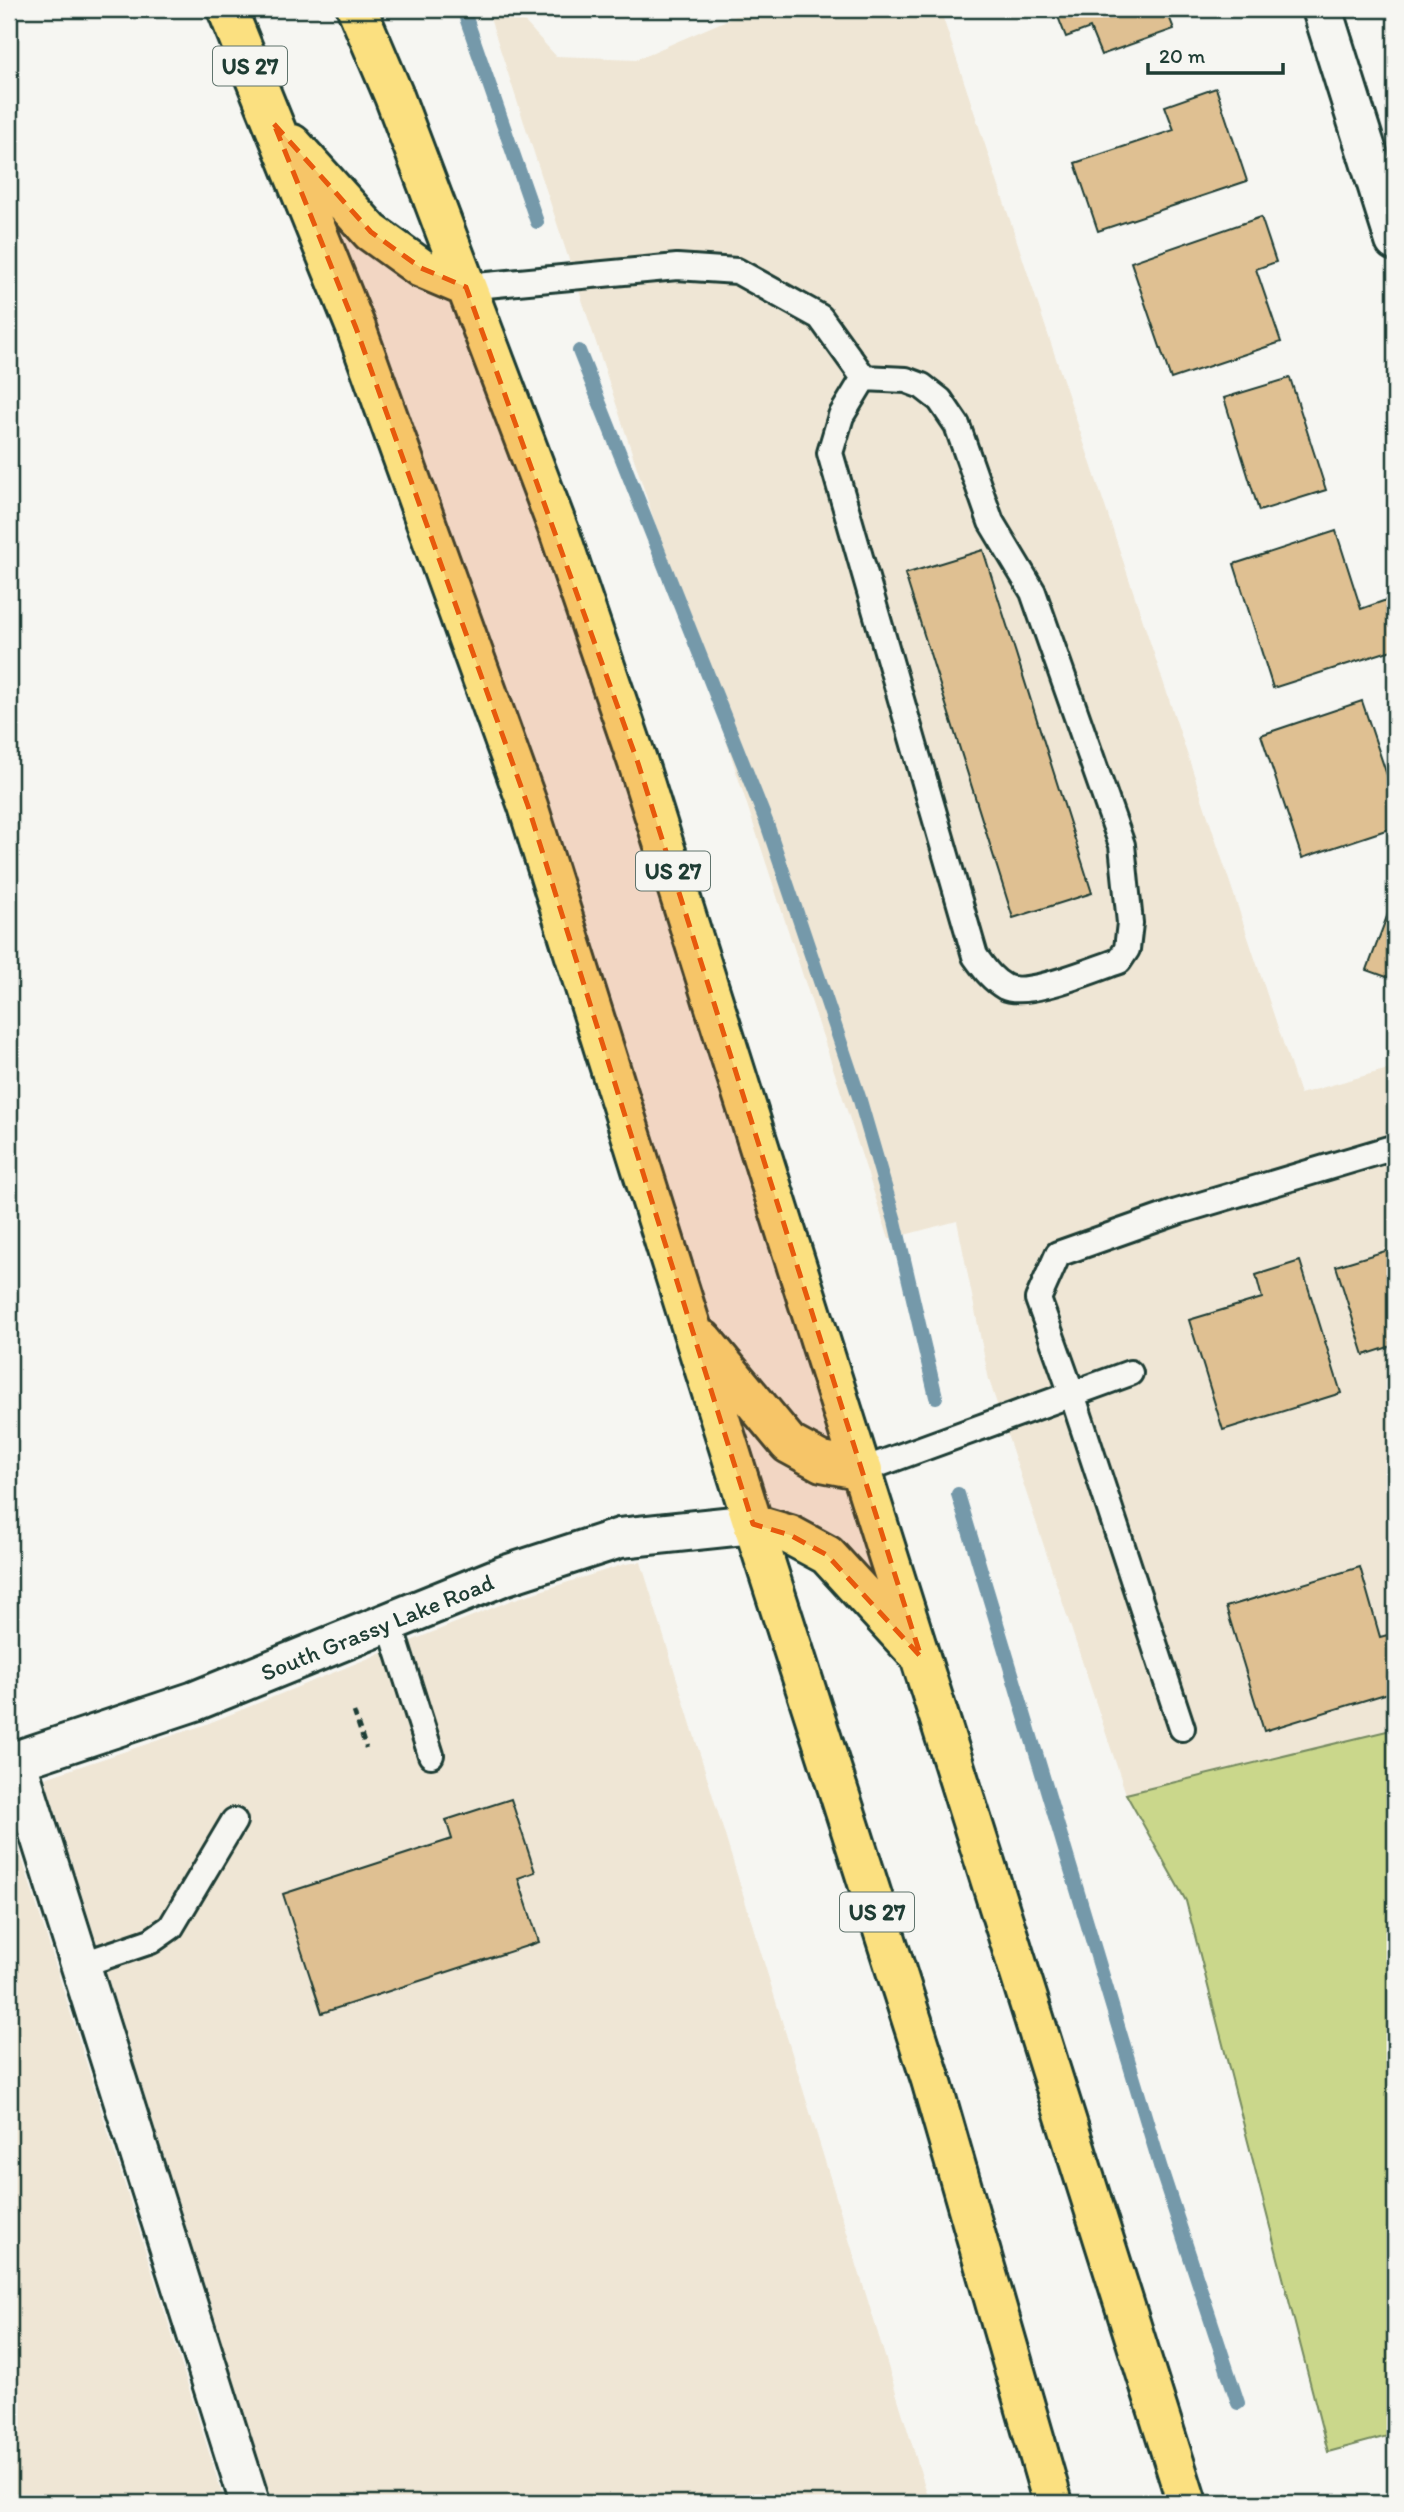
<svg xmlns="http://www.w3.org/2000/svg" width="1404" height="2512" font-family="Itim,sans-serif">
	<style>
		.built { fill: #efe6d5 }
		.green { fill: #cad78b; stroke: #748a60; stroke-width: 2 }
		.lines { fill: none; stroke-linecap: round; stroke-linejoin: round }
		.stream { stroke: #7499aa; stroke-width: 14 }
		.building { fill: #dfc092; stroke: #1f3d34; stroke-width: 2 }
		.lane-casing { stroke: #1f3d34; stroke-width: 30 }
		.street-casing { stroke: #1f3d34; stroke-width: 44 }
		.highway-casing { stroke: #1f3d34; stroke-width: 44 }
		.path { stroke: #1f3d34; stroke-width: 4.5; stroke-dasharray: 7 5; stroke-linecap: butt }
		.lane { stroke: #f6f6f2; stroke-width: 24 }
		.street { stroke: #f6f6f2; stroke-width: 38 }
		.highway { stroke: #fbe080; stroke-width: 38 }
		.marked { fill: #e8590c; fill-opacity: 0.2; stroke: #e8590c; stroke-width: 5; stroke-dasharray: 14 9; stroke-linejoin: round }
		.labels { text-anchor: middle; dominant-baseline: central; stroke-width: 5; stroke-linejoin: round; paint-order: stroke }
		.shield { fill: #f6f6f2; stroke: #60746d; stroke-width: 2 }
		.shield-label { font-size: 23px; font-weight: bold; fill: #1f3d34 }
		.street-label { font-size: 24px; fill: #1f3d34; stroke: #f6f6f2 }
	</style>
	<rect width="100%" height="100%" fill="#f6f6f2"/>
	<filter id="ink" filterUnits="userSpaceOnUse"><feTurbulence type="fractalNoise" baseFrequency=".0143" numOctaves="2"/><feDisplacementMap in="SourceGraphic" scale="14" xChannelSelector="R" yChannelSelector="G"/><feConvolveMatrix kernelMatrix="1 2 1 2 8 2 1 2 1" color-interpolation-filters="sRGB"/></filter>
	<g filter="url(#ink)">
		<path class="built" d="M487,9H513L556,56L637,59L752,9H940L1300,1094L1395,1067V1729L1126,1794L989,1380L957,1221L889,1239Z
			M641,1562L930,2503H273L45,1778L204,1725L512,1600L625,1564Z
			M9,1817L225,2503H9Z"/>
		<path class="green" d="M1395,1729V2434L1328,2452L1186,1901L1126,1794Z"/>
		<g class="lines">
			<path class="stream" d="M463,9L537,222
				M579,351L766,821L859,1097L895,1221L936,1397
				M958,1494L1161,2169L1238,2403"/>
		</g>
		<path class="building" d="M1055,9H1166L1174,29L1101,55L1090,28L1066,37Z
			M1216,88L1247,181L1098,231L1075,163L1174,130L1165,106Z
			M1261,217L1276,262L1256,269L1281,342L1171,379L1131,262Z
			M1290,378L1326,490L1259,511L1224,398Z
			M1336,531L1361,609L1395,597V649L1273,688L1234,564Z
			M983,550L1092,893L1013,918L905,574Z
			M1362,701L1395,799V827L1302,858L1261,735Z
			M1392,903L1395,904V980L1367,970Z
			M1395,1248V1345L1364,1355L1336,1266Z
			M1300,1261L1341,1393L1223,1430L1189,1320L1262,1298L1256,1275Z
			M1360,1567L1380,1637L1395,1633V1691L1264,1731L1226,1607Z
			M511,1799L535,1872L518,1878L539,1942L322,2013L283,1894L452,1839L446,1820Z"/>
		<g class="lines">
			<defs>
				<path id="lane" d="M466,287L677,267L737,271L820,317L864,378L841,416L830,453L975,956C984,968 991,979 1005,987C1027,998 1094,969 1119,961L1127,949L1130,923L1122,845L1033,592L991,522L957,425L940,400L922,386L906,380L864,378
					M863,1470L1130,1373
					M389,1622L431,1755
					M1182,1728L1072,1394L1038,1299L1058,1254L1177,1212L1395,1147
					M80,1965L151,1941L171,1927L234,1821"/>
				<path id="street" d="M1322,9L1395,241
					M16,1760L250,2503
					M9,1763L195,1701L503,1576L620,1538L753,1524"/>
				<path id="highway" d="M227,9L356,328L528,806L753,1524L931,2080L1053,2503
					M357,9L394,96L559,531L638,763L1187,2503
					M292,144L371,232L421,268L466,287
					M703,1340L789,1444L822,1462L863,1470
					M753,1524L790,1535L827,1555L914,1650"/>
			</defs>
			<use href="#lane" class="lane-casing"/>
			<use href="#street" class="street-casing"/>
			<use href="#highway" class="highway-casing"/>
			<path class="path" d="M354,1712L366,1748"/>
			<use href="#lane" class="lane"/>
			<use href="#street" class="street"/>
			<use href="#highway" class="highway"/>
		</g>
	</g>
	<path class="marked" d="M274,124L371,232L421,268L466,287L638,763L921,1657L827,1555L790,1535L753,1524L528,806L356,328Z"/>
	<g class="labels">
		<g class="shield">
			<rect x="213" y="46.5" width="74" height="39" rx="5"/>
			<rect x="636" y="851.5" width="74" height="39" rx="5"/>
			<rect x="840" y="1892.5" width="74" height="39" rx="5"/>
		</g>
		<g class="shield-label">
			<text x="250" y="66">US 27</text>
			<text x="673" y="871">US 27</text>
			<text x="877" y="1912">US 27</text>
		</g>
		<g class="street-label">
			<text transform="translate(377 1627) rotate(-22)">South Grassy Lake Road</text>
		</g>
	</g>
	<rect width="1404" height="2512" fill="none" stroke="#f6f6f2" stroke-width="35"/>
	<rect x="18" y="18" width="1369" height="2477" fill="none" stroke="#1f3d34" stroke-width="2.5" filter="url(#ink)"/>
	<path d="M1148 63v10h135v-10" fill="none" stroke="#1f3d34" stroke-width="3.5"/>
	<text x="1159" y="63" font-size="21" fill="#1f3d34" stroke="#f6f6f2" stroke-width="5" paint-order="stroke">20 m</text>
</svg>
